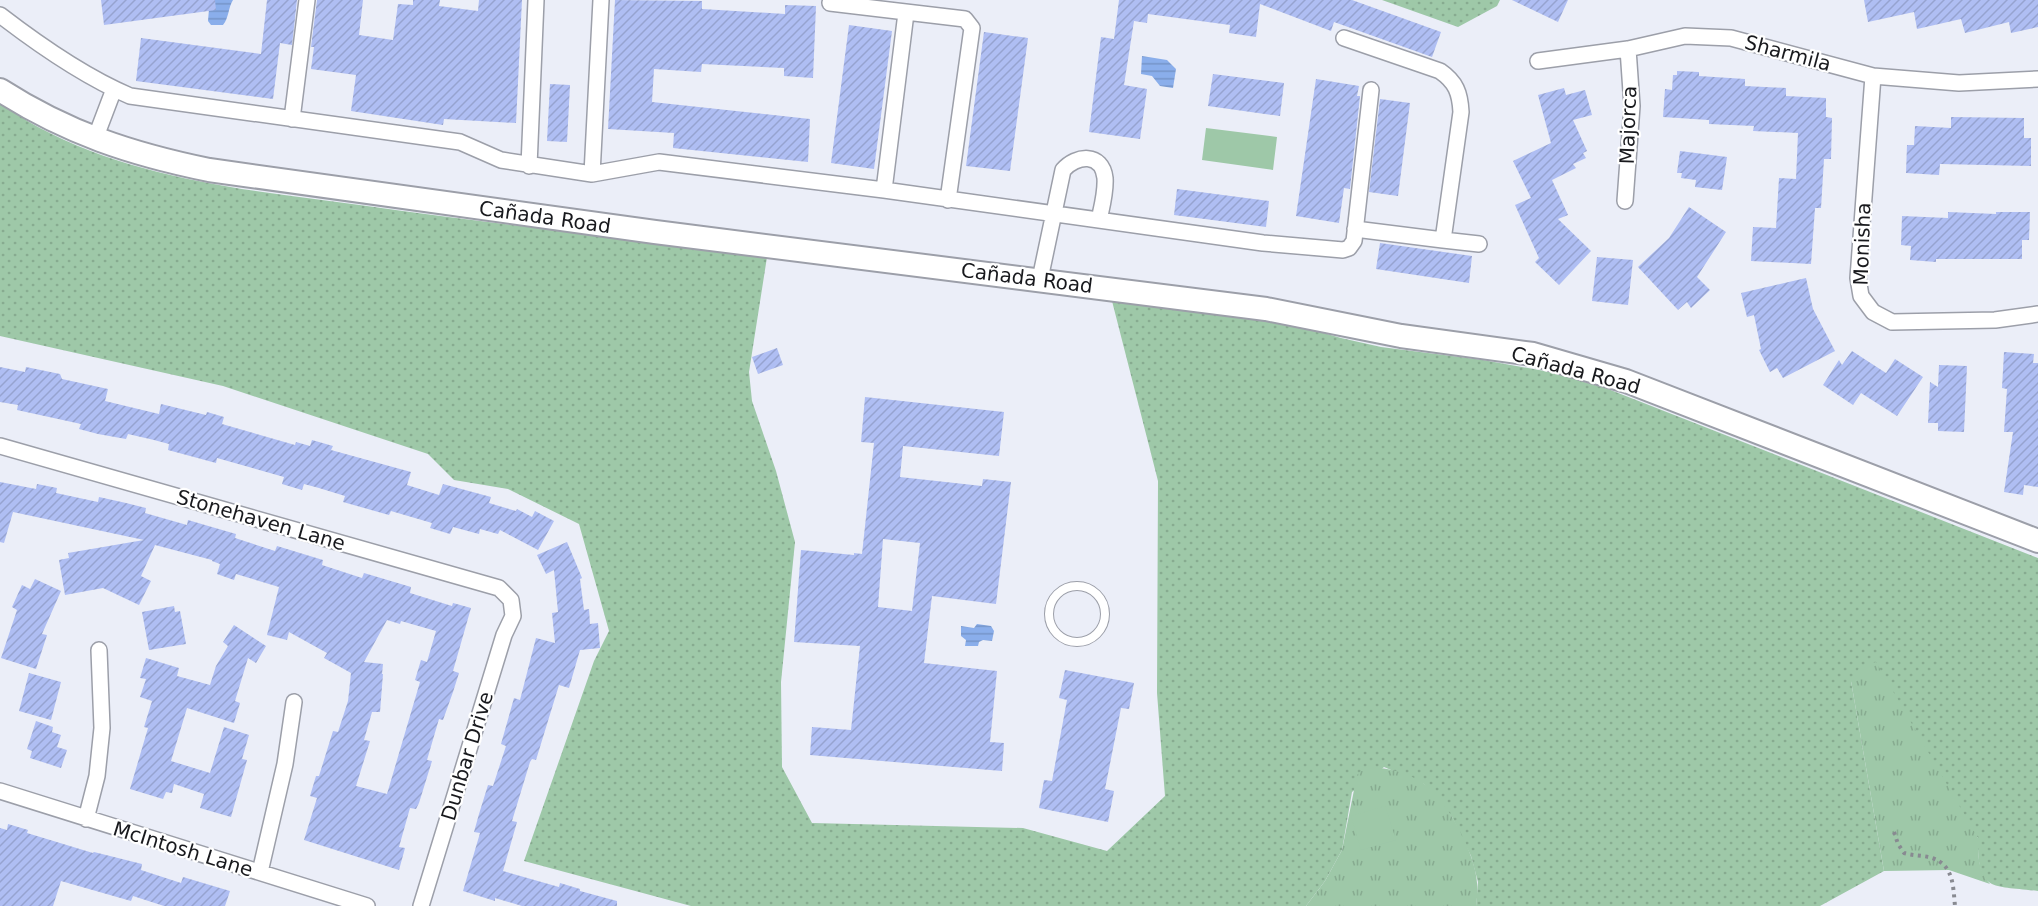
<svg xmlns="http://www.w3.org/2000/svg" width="2038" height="906" font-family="'DejaVu Sans',sans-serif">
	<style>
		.grass { fill: url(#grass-dots) }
		.park { fill: url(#park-tufts) }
		.pitch { fill: #9ec8a8 }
		.water { fill: url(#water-rules) }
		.building { fill: url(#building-hatch); fill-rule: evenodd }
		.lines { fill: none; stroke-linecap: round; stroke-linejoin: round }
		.lane-casing { stroke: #9c9fa9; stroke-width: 10 }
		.street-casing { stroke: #9c9fa9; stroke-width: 18 }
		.secondary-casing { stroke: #9c9fa9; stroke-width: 26 }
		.path { stroke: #888a91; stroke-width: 4; stroke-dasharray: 3 4.5; stroke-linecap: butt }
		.lane { stroke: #fff; stroke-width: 8 }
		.street { stroke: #fff; stroke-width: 15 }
		.secondary { stroke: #fff; stroke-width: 22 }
		.labels { text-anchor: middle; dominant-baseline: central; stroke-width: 4.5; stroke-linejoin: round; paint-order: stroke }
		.street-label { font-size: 20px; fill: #18191d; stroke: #fff }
	</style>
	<defs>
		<pattern id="grass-dots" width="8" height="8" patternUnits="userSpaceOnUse" patternTransform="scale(1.5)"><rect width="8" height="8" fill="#9ec8a8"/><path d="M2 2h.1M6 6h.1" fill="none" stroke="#87ab90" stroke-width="1.8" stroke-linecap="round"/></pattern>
		<pattern id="park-tufts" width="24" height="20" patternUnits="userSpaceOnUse" patternTransform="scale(1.5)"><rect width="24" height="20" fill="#9ec8a8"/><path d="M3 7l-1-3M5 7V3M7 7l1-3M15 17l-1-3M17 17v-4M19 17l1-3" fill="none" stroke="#87ab90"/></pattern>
		<pattern id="water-rules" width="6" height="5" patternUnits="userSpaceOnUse" patternTransform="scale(1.5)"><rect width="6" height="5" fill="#8aaeeb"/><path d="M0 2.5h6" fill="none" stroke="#7695c9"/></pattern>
		<pattern id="building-hatch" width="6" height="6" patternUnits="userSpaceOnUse" patternTransform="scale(1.5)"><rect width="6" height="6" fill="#afbef3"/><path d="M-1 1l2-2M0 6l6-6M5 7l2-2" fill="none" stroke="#96a3d0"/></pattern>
	</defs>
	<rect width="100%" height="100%" fill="#ebeef8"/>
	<path class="grass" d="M1382,0H1500L1497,6L1458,27Z
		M0,102C12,111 25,120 38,127C139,181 255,191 367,206C500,225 634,238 767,257L749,372L752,401L776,471L795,542L781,682L782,767L812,823L1023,828L1107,851L1165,796L1157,693L1158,481L1112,301L1289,323L1341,338L1381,347L1483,360L1550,372L1608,389L2038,558V891C1992,885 1977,893 1978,838L1851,681L1884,871L1820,906H1476L1478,882L1471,856L1452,817L1424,784L1384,767L1352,792L1342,850L1325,881L1306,906H691L524,861L594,661L609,631L579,524L508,489L454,480L428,454L223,386L0,336Z"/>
	<path class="park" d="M1876,662L1978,838C1978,856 1978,870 1990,884L1949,870L1884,871L1851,681L1860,667Z
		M1366,767C1386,767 1406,772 1423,783C1447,799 1476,855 1477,883C1478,890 1477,898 1476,906H1306L1325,881L1342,850L1357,775Z"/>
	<path class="pitch" d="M1206,128L1277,137L1273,170L1202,160Z
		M1385,806L1396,840L1361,850L1351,816Z"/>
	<path class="water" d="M214,0H233C228,8 229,18 223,25H211L208,21L209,9Z
		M1142,56L1167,60L1176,69L1173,88L1160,86L1152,76L1141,74Z
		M977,624L991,626L994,631L992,641L983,640L979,642L978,646H965L966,640L961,636V626L974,628Z"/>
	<path class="building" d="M101,0H215L216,10L104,25Z
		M267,0H297L292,45L280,43L273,99L136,81L141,38L261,54Z
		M317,0H363L359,35L393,40L398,4L413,5V0H440L439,6L478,11L479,0H522L516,123L444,119L443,125L351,111L356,75L311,69L314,47H311Z
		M615,0L702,1V9L785,14V5L816,6L813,78L784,76V68L702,64L701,72L654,69L652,102L810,119L808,162L673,148L674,133L608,129Z
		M1119,0H1352L1441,32L1432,57L1334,22L1331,31L1260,4L1256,37L1229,33L1230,25L1148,14L1147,23L1134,21L1124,85L1147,89L1140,139L1089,132L1101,37L1114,39Z
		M1512,0H1568L1558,22Z
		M1864,0H2038V27L2011,33L2009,22L1965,33L1961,19L1917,29L1914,12L1868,22Z
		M849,25L892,31L874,169L831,163Z
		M984,32L1028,38L1010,171L966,166Z
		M1677,71L1699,72V76L1745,79V86L1786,88V96L1826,98V117L1832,118L1831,159H1824L1821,208H1815L1811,264L1751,261L1753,227L1776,228L1779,178L1796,179L1798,133L1753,131L1754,126L1709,124V120L1663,117L1665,89L1672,90L1673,75H1677Z
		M1213,74L1284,83L1280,116L1208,106Z
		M1316,79L1359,86L1357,96H1360L1350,189L1344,188L1339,223L1296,216Z
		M550,84L570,85L567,142L547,141Z
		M1564,88L1566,95L1585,90L1592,115L1573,120L1587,151L1583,153L1586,158L1573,164L1576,168L1552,180L1568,215L1558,219L1591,251L1559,285L1535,262L1539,258L1515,205L1531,198L1513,161L1551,143L1538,95Z
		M1380,99L1410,103L1398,196L1369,192Z
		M1951,117L2024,118V138H2031V166L1940,164L1939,175L1906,173L1907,145H1914L1915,126L1951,128Z
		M1680,151L1727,157L1722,190L1695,187L1696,180L1681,178L1682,173H1677Z
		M1177,189L1269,201L1266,227L1174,215Z
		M1689,207L1726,232L1697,277L1710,290L1691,308L1687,302L1678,310L1638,267L1669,238Z
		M1948,212L1996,214V212H2030L2029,240H2022V259H1936V262L1910,260L1911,246L1901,245L1902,216L1948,218Z
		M1380,243L1472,256L1469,283L1376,269Z
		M1597,257L1633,260L1628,305L1592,301Z
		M1806,278L1813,309L1835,351L1783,378L1777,368L1770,372L1759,350L1761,349L1754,315L1747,317L1741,293Z
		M777,348L783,365L758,374L752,357Z
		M1852,351L1886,373L1895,359L1923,377L1897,416L1861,393L1853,405L1823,385L1839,360L1842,365Z
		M2004,352L2034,354L2033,363H2038V487L2024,485L2023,495L2004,492L2013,432H2004L2007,389L2002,388Z
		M1939,365L1967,366L1964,432L1938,431V423H1928L1930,382L1938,387Z
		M0,367L25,372L26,367L60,374L62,379L108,389L105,401L159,414L161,404L206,415L207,412L224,417L222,424L295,445L296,442L310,446L312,440L333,446L331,450L411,472L407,485L439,495L443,484L491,497L489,503L516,511L517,509L532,517L535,511L554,521L538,550L500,530L498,534L480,529L479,534L453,527L450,534L430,528L432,523L391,511L389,515L343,502L345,496L319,488L304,484L302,490L282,484L284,477L217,458L216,463L168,450L169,444L154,440L128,434L126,439L98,434L79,429L81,424L17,410L18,405L0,402Z
		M865,397L1004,412L999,456L903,446L900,477L982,486L983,479L1011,482L996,604L932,596L924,663L997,671L990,742L1004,743L1002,771L810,755L812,727L851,730L860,646L794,642L801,550L854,555V553L862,554L874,443L861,442ZM883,539L920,543L912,611L878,607Z
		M0,482L36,489L37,484L57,488L56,493L98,502L99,497L126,503L146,508L145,513L187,525L188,520L205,525L236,534L235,538L275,551L277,546L323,560L322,565L362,578L364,573L411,587L410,593L452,606L453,603L471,608L453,671L459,673L453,692L443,720L439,719L427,760L432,761L419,803L416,809L410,808L399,847L405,848L399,870L304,840L317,798L310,796L316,776H319L333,731L338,732L348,701L351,673L324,658L327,653L289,632L287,640L267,635L279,587L236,574L234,580L217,574L220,564L212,561V560L155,545L141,576L151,581L139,605L103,588L65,595L59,560L69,558L68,553L144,540L13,512L4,543L0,542ZM387,620L400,624L401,621L436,631L427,662L421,660L415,680L420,682L387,794L356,786L370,741L364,740L372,712H380L383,674H382L383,664L364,662Z
		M567,542L582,578L580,579L584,610L589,609L590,624L598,623L600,648L580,650L569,688L559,685L536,760L532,759L530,762L512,821L517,822L503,871L559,887L560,883L580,889V891L617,901V906H522L495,898V901L463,891L480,833L474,832L479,814L488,785L493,786L506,746L501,744L514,698L520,700L536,638L555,643L552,613L558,612L554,570L546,574L537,555Z
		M35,579L61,591L42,634L47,635L36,669L1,658L17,610L12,607L22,585L30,589Z
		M174,606L175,612L180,611L186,644L149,650L142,612Z
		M234,625L266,646L256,663L248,658L235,701L240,703L234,723L187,708L171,761L210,773L224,727L249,735L242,759L247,760L231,817L200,808L204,794L174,784L172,793L166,792L163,799L130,789L148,728L144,727L152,701L140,697L146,679L140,678L146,658L179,668L177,676L210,685L216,666L228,646L223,642Z
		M1065,670L1134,683L1129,709L1121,708L1105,789L1114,791L1108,822L1039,808L1044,780L1052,781L1067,700L1059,698Z
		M29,673L61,682L51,720L19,711Z
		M36,721L53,727L52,732L61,735L57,747L67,750L61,768L30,758L32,751L27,749Z
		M8,824L28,830L27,833L93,853L94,852L142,864L141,870L181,883L183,877L230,891L225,906H164L133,896L131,901L61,881L53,906H0V828L7,830Z"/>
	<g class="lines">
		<defs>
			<path id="lane" d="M1049 614a28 28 0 1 1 56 0a28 28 0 1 1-56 0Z"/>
			<path id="street" d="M830,3L965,19L972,28L948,200
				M0,15C39,45 85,77 130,96L460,142L501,160L592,174L659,162L884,190L1263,243L1343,250L1349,248L1354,241L1371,90
				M1344,38L1440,71C1456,82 1460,93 1461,112L1443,240L1355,229
				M1538,61L1628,49L1685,36L1731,38L1873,76L1959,83L2038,79
				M1873,76L1858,278L1861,296L1873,312L1892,322L1995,320L2038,314
				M292,119L307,0
				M95,139L114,89
				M529,166L536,0
				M592,174L601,0
				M884,190L906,13
				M1625,201L1632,106L1628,49
				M1443,240L1479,244
				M1040,279L1063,170C1076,155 1102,152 1105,178C1106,192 1102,206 1099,220
				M0,446L499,588L511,600L513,616L504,635L421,906
				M0,791L367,906
				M86,819L97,776L102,728L99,650
				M260,872L285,764L294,702"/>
			<path id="secondary" d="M0,90C67,133 131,154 209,170L655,232L1266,309L1401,336L1533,354L1626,381L2038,541"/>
		</defs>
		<use href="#lane" class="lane-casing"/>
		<use href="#street" class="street-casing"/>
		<use href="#secondary" class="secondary-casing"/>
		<path class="path" d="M1894,832L1898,844L1904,853C1914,856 1923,855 1932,858C1954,865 1953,887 1955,906"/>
		<use href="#lane" class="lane"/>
		<use href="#street" class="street"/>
		<use href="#secondary" class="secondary"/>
	</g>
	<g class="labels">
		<g class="street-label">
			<text transform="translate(1788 53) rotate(15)">Sharmila</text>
			<text transform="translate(1628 125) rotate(-88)">Majorca</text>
			<text transform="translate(545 217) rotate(8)">Cañada Road</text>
			<text transform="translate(1862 244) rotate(-88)">Monisha</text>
			<text transform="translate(1027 278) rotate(7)">Cañada Road</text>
			<text transform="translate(1576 370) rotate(15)">Cañada Road</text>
			<text transform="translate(261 520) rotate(16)">Stonehaven Lane</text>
			<text transform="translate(467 756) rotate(-73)">Dunbar Drive</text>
			<text transform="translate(183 849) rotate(17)">McIntosh Lane</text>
		</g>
	</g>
</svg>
